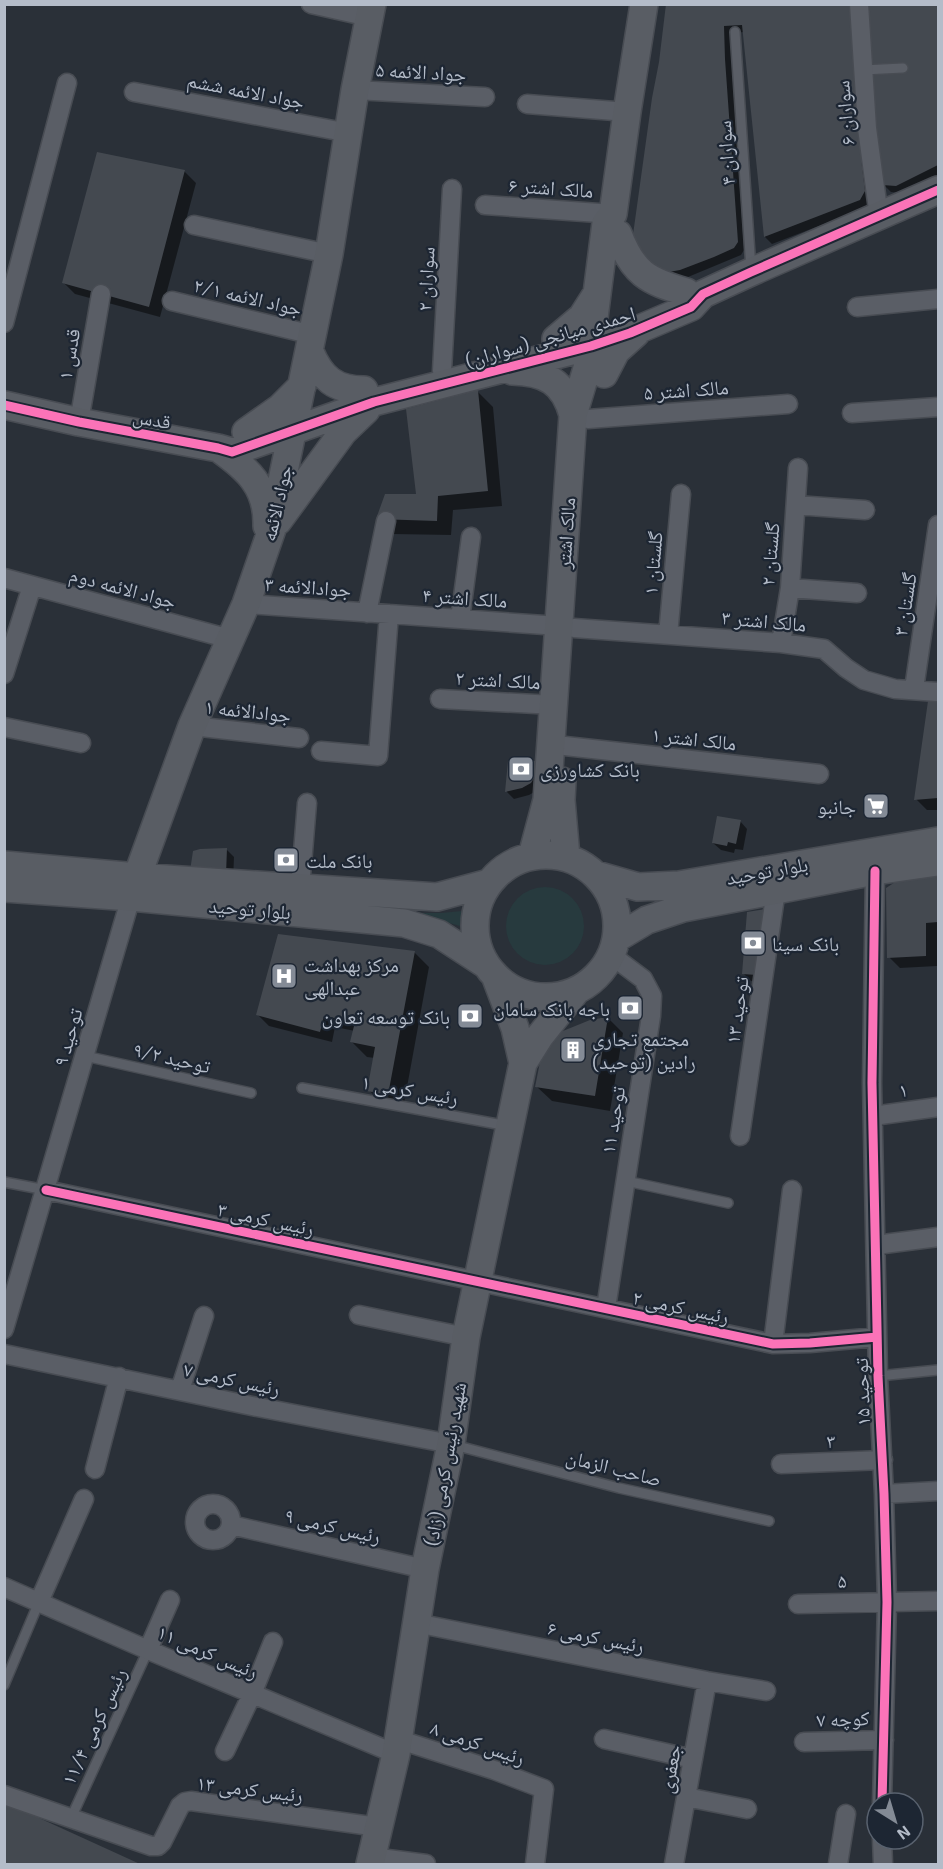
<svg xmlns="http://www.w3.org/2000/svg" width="943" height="1869" font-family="'Exo 2','Noto Naskh Arabic',sans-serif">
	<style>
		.green { fill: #273a3e }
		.shadow { fill: #0007 }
		.building { fill: #444950 }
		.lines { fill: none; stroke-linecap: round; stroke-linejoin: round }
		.lane-casing { stroke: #484c53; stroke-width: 12 }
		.street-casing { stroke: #484c53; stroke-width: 21 }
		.secondary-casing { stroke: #484c53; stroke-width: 30 }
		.lane { stroke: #5a5e66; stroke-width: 9 }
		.street { stroke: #5a5e66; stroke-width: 18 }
		.secondary { stroke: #595d64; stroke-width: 27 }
		.cycleway-casing { stroke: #1d2633; stroke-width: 13 }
		.cycleway { stroke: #fb73b8; stroke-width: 9 }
		.labels { text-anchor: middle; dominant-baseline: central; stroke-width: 4.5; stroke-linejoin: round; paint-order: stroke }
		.street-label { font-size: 20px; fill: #b4bcc9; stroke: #1d2633 }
		.poi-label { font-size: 20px; fill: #b4bcc9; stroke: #1d2633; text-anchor: start }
	</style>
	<rect width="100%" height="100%" fill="#2a3038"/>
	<path class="green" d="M506 926a39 39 0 1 1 78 0a39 39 0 1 1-78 0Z
		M462,911L460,926L413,913H441Z"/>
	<path class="shadow" d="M668,4H858L872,199L868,207L772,244L765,237L744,32L731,33L732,68L744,250L741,255L688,277L671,280L663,277Z
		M870,4H938V176L904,193L891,192L884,185Z
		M184,171L196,183L160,317L75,294L63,282Z
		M478,392L493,407L502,506L453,510L451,535L392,534L386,496L418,495Z
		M929,703H938V810H927L916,799Z
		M509,762L536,763L538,790L529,795L514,799L507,792Z
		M740,821L747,829L743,850L735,849L734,853L721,850L713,843Z
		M226,849L234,857L233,882L199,878Z
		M938,873L937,966L900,968L889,957Z
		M773,917L764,982L751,981L743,973Z
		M414,952L429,967L403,1109L384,1106L369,1090L375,1058L367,1057L352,1042L355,1031L335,1027L332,1042L269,1026L257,1014Z
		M608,1018L623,1033L610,1111L552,1101L536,1086L590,1022Z
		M4,1806L15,1808L137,1864H4Z"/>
	<path class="building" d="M666,4H852L865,159H861L865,191L860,200L764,237L742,25L724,26L725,59L738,242L734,248L714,257L680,270L663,273L631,249L652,98L659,62Z
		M869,4H938V165L896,186L882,185L877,145L870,67Z
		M97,152L185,170L149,307L62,283Z
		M478,390L488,491L438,496L437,521L376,519L385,494H416L406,409Z
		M928,701L938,702V798L914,800Z
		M508,761H537L534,778L531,783L522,788L505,792Z
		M717,816L741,820L736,844L728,842L727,846L712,843Z
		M227,848L226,875L190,871L193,851L200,849Z
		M938,872V922L926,923V956L887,958L886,888L897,881Z
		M766,909L757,975L742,974L747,912Z
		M278,934L415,951L388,1095L367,1091L375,1047L350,1042L355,1022L324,1016L320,1032L256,1015Z
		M608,1017L595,1096L535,1087L541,1057L558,1033L590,1020Z
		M4,1804L15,1807L140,1864H4Z"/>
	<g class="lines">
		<defs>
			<path id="lane" d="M735,32L751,269
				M863,70L903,68
				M85,1056L251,1093
				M302,1088L508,1126
				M626,1181L728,1203
				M4,1182L46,1190
				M878,1376L938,1370
				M454,1445L619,1488L769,1521
				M4,1685L39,1602
				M71,1818L148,1650"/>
			<path id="street" d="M311,4L369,17
				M859,4L867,128L879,217
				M355,90L485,97
				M134,92L349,133
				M527,104L627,112
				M485,205L613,214
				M194,225L329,254
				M172,301L313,335
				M857,307L938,299
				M4,323L67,83
				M442,371L452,189
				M852,413L938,407
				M588,419L788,404
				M79,422L101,294
				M796,505L865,510
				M4,578L230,639
				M790,588L857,593
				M246,604L559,626
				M367,613L386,521
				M460,619L471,537
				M574,628L781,643L824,649L846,668L864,680L895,689L938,692
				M668,635L681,494
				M781,643L790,588L798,468
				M4,674L32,586
				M914,689L938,525
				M440,699L554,705
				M192,726L299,738
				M4,727L81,743
				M565,746L819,774
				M321,751L378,756L389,614
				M875,871L872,1083L878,1376L884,1494L887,1602L882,1803
				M300,888L307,803
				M873,1116L938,1107
				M740,1136L776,890
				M46,1190L773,1344L810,1343L877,1337
				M876,1245L938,1237
				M606,1308L651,1016L652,996L643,979L611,955
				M359,1315L466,1337
				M4,1329L131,897
				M773,1344L792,1190
				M4,1354L252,1406L451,1444
				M180,1390L204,1316
				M781,1464L883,1460
				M95,1469L119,1377
				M884,1494L938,1491
				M195 1522a18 18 0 1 1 36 0a18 18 0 1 1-36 0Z
				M231,1525L425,1569
				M4,1587L148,1650L396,1754
				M39,1602L84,1499
				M798,1604L938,1601
				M416,1623L707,1681L766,1691
				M148,1650L170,1600
				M397,1739L494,1770L544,1789L535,1864
				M604,1739L693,1759
				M804,1742L884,1740
				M225,1751L252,1694L273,1642
				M4,1795L151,1846H158L162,1842L180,1806L185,1802L191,1801L378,1827
				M686,1797L747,1809
				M882,1839L883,1864
				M372,1857L426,1864
				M674,1864L707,1681
				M838,1864L846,1814"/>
			<path id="secondary" d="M618,234C633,273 647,281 686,292
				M556,339L582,317L596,295
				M310,352C321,378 335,390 364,390
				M512,371C545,372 564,381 573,415
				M604,374L616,351L636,333
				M4,405L79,422L218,448L232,452L374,402L591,346L630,333L691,307L703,294L751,272L938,190
				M246,432L280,408L302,386
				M218,448C248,469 268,487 267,526
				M278,521L343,432L366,410
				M562,781L561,800L566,857
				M475 926a71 71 0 1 1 142 0a71 71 0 1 1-142 0Z
				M532,856L547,800L573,415L588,365L606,223L613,214L627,112L644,4
				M4,865L137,877L437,897L489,883
				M596,875L638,887L679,885L938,841
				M137,877L192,726L246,604L272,529L329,254L355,90L372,4
				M4,888L131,897L404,923L439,934L485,964
				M617,938L647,920L683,908L875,871L938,862
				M496,978L515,1028L523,1063
				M370,1864L396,1754L425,1569L451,1444L466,1337L523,1063L540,1036L576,991"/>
		</defs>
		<use href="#lane" class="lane-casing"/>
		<use href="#street" class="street-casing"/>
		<use href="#secondary" class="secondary-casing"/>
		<use href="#lane" class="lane"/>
		<use href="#street" class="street"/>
		<use href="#secondary" class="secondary"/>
		<defs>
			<path id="cycleway" d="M4,405L79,422L218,448L232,452L374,402L591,346L630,333L691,307L703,294L751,272L938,190
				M875,871L872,1083L878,1376L884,1494L887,1602L882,1803
				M46,1190L773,1344L810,1343L877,1337"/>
		</defs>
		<use href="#cycleway" class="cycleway-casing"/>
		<use href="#cycleway" class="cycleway"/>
	</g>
	<defs>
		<symbol id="bank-square" viewBox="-11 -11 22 22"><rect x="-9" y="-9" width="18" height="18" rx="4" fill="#848b96" stroke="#1d2633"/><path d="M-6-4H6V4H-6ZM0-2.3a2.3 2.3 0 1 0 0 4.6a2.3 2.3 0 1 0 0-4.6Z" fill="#fff"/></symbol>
		<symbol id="supermarket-square" viewBox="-11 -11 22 22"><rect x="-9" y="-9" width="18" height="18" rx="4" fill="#848b96" stroke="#1d2633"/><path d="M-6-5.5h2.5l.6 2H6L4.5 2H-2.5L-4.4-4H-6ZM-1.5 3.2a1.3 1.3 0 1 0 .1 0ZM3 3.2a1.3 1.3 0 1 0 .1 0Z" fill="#fff"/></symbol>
		<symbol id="hospital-square" viewBox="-11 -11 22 22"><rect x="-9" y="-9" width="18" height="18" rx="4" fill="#848b96" stroke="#1d2633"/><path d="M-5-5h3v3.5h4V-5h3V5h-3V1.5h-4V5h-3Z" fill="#fff"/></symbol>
		<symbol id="building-square" viewBox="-11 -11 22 22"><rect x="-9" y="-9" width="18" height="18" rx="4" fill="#848b96" stroke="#1d2633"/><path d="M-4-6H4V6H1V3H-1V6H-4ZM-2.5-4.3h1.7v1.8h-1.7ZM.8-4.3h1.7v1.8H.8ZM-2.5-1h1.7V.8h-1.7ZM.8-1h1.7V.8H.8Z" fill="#fff"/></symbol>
	</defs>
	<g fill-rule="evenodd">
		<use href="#bank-square" x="506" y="754" width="30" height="30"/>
		<use href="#supermarket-square" x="861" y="791" width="30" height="30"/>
		<use href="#bank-square" x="271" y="845" width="30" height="30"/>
		<use href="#bank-square" x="738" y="928" width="30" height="30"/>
		<use href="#hospital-square" x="269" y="961" width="30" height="30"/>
		<use href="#bank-square" x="615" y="993" width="30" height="30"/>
		<use href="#bank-square" x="455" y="1001" width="30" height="30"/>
		<use href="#building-square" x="558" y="1035" width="30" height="30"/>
	</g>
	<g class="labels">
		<g class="street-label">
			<text transform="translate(421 71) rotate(3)">جواد الائمه ۵</text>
			<text transform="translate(246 90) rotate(11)">جواد الائمه ششم</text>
			<text transform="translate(844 113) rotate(-95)">سواران ۶</text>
			<text transform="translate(725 153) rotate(-94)">سواران ۴</text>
			<text transform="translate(551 187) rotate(4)">مالک اشتر ۶</text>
			<text transform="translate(425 279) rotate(-87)">سواران ۲</text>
			<text transform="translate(248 296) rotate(13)">جواد الائمه ۲/۱</text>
			<text transform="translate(550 336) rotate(-16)">احمدی میانجی (سواران)</text>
			<text transform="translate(68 354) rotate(-80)">قدس ۱</text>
			<text transform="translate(686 389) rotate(-4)">مالک اشتر ۵</text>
			<text transform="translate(152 418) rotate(10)">قدس</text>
			<text transform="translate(276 503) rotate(-77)">جواد الائمه</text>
			<text transform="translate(565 533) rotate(-86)">مالک اشتر</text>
			<text transform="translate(769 554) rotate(-85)">گلستان ۲</text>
			<text transform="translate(652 563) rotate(-85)">گلستان ۱</text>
			<text transform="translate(308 586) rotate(4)">جوادالائمه ۳</text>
			<text transform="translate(123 587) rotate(15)">جواد الائمه دوم</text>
			<text transform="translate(465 597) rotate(4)">مالک اشتر ۴</text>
			<text transform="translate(904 604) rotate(-81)">گلستان ۳</text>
			<text transform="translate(764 620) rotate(5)">مالک اشتر ۳</text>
			<text transform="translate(498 679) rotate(3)">مالک اشتر ۲</text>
			<text transform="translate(248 710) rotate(6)">جوادالائمه ۱</text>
			<text transform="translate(694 738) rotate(6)">مالک اشتر ۱</text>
			<text transform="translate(767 870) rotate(-10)">بلوار توحید</text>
			<text transform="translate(250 908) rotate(5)">بلوار توحید</text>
			<text transform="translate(736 1010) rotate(-82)">توحید ۱۳</text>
			<text transform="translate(67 1037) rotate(-74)">توحید ۹</text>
			<text transform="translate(172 1057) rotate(13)">توحید ۹/۲</text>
			<text transform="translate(410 1089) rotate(10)">رئیس کرمی ۱</text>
			<text transform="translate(903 1089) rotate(-8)">۱</text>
			<text transform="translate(612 1120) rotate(-81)">توحید ۱۱</text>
			<text transform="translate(266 1218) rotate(12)">رئیس کرمی ۳</text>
			<text transform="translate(681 1306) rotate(12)">رئیس کرمی ۲</text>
			<text transform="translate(232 1378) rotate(12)">رئیس کرمی ۷</text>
			<text transform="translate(861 1392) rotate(-92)">توحید ۱۵</text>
			<text transform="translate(831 1440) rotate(-2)">۳</text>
			<text transform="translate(444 1464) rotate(-80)">شهید رئیس کرمی (زاد)</text>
			<text transform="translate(614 1467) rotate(14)">صاحب الزمان</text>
			<text transform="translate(333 1525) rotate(13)">رئیس کرمی ۹</text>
			<text transform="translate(842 1580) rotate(-1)">۵</text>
			<text transform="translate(596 1636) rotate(11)">رئیس کرمی ۶</text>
			<text transform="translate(208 1651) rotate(23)">رئیس کرمی ۱۱</text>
			<text transform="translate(843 1718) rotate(-2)">کوچه ۷</text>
			<text transform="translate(93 1726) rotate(-65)">رئیس کرمی ۱۱/۴</text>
			<text transform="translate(478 1742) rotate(19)">رئیس کرمی ۸</text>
			<text transform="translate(669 1769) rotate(-80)">جعفری</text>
			<text transform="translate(250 1788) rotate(7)">رئیس کرمی ۱۳</text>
		</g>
		<g class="poi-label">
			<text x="540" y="769">بانک کشاورزی</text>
			<text x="856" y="806" text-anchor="end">جانبو</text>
			<text x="306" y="860">بانک ملت</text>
			<text x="772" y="943">بانک سینا</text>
			<text x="304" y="964">مرکز بهداشت<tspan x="304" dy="23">عبدالهی</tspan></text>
			<text x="610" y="1008" text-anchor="end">باجه بانک سامان</text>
			<text x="450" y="1016" text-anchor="end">بانک توسعه تعاون</text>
			<text x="592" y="1038">مجتمع تجاری<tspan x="592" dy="23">رادین (توحید)</tspan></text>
		</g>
	</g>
	<rect width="943" height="1869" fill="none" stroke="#b4bcc9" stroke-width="12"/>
	<g transform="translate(895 1821) rotate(143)"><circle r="28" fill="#1d2633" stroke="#59626f" stroke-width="1.5"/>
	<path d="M0-4.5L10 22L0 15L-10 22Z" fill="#848b96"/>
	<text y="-9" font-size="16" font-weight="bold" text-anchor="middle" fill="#b4bcc9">N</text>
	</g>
</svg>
